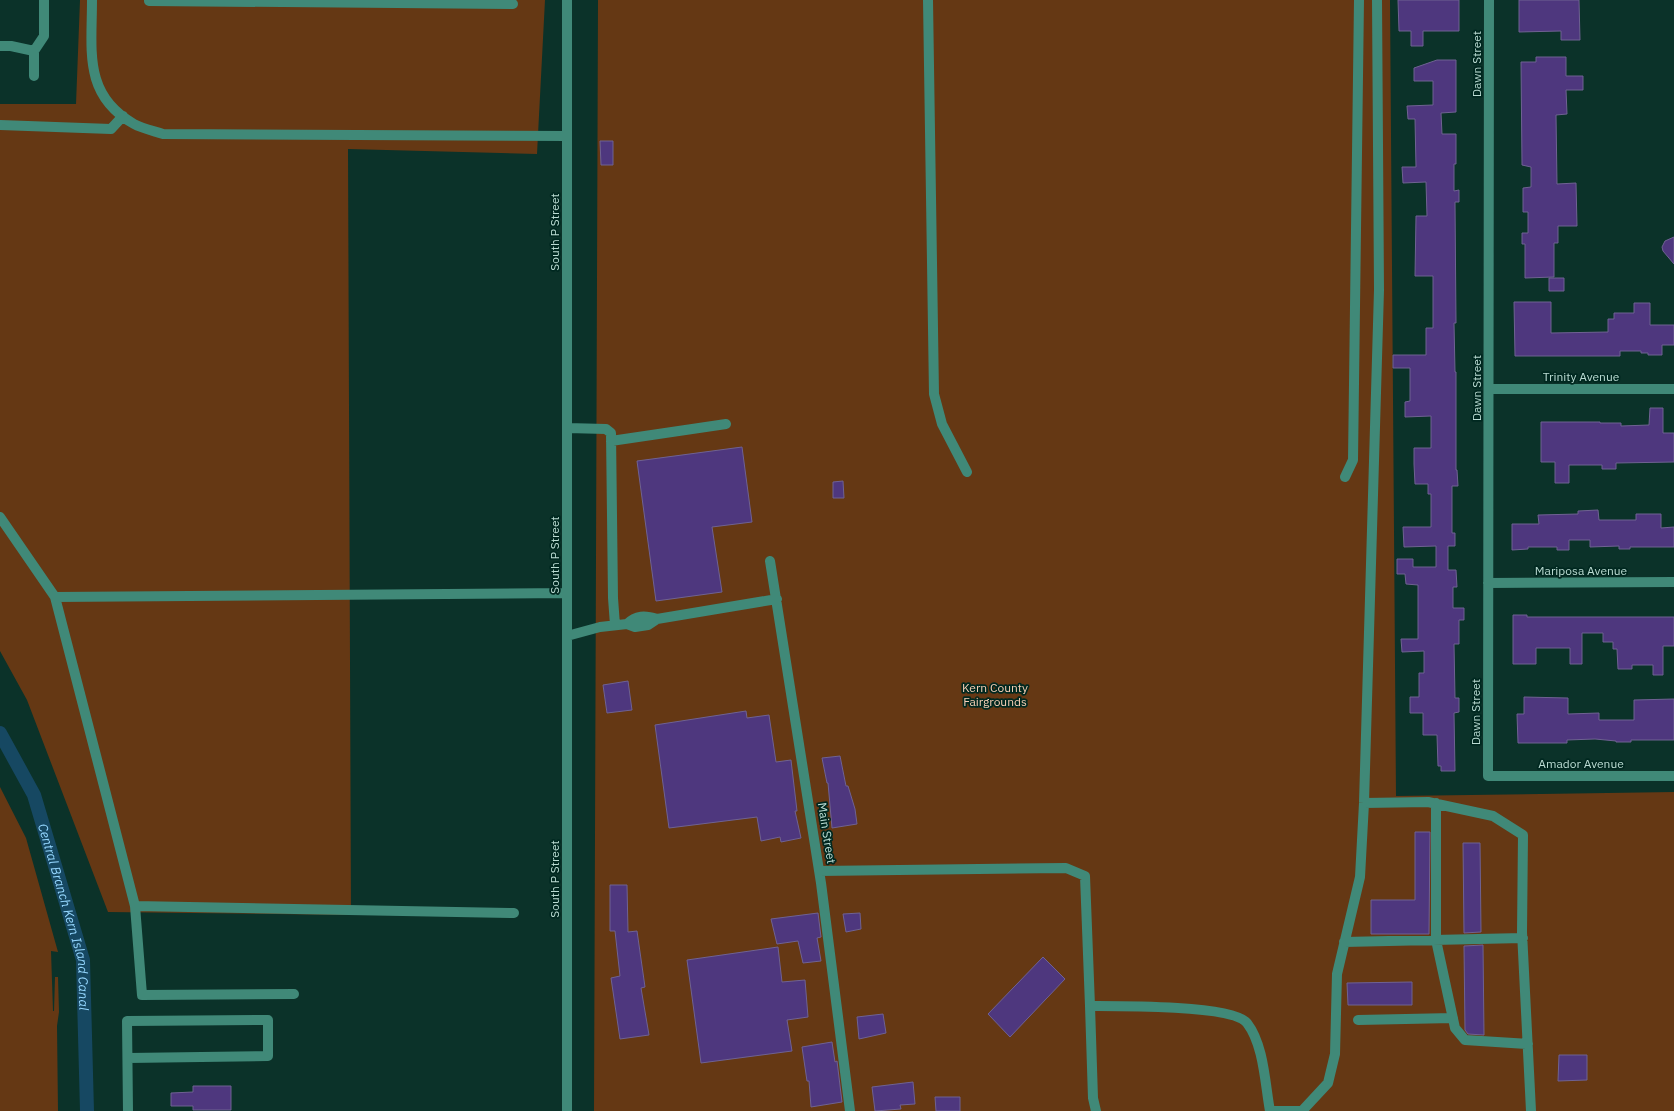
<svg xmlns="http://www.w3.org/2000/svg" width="1674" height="1111" font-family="'IBM Plex Sans',sans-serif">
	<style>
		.green { fill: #653814 }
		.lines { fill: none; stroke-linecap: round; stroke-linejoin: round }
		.canal { stroke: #164862; stroke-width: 14 }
		.building { fill: #4e377e; stroke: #6f6292 }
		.minor { stroke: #408978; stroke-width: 10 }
		.labels { text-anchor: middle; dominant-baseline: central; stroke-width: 3.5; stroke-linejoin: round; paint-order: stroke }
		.street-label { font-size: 12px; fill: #bbdcd3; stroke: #002820 }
		.park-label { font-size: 12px; fill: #f8d0b5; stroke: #002820 }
		.water-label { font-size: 13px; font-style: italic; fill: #94d6fe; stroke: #002820 }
	</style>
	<rect width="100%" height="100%" fill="#0b3229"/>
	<path class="green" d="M80,0H545L537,154L348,149L351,915L108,912L27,700L0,651V104H76Z
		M598,0H1390L1396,796L1674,792V1111H594Z
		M0,787L26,838L58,952L51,951L53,1011H54L55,977H58L59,1012L57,1026L58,1111H0Z"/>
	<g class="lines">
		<path class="canal" id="s1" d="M0,733L34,795L83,960L87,1111"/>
	</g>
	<path class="building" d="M1398,0H1459V31H1423V46H1411V31H1399Z
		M1519,0H1579L1580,40H1561V31L1519,32Z
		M1536,57H1566V76H1583V90H1566L1567,114L1556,115L1557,184L1576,183L1577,226H1558V243H1554V277L1525,278V244H1522V233H1528V212H1523V188L1531,187V167L1522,165L1521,62H1536Z
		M1437,60H1456V112L1441,113L1442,134H1456V164H1454V191L1459,190V202H1455L1456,323H1454L1455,372H1456V470H1457L1458,486H1452V533H1455V546H1448V570H1456L1457,587H1453V608H1464V620H1459V644H1454L1455,698H1459V712L1454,713L1455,771H1441V766H1438L1437,735H1423V713H1410V697H1419V673H1424V651L1402,652L1401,639H1418V585L1406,584L1405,574H1397V559H1413V567H1436V546L1404,547L1403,527H1431V494H1428V484H1415L1414,464V448H1431V416L1405,417V402L1410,401V368H1393V355H1426V328H1433V276H1415L1416,216H1427L1426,182L1403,183L1402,167H1416L1415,119H1408L1407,106L1433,105V81H1414V68Z
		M600,141H613V165H601Z
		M1674,237V264L1663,251L1662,247L1665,241Z
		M1549,278H1564V291H1549Z
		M1514,302H1551V333L1608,332V319H1614V313H1634V303H1650V325H1674V345H1662V355H1648V353H1641V351H1620V356H1515Z
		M1650,408H1663V433H1674V462L1616,463V469H1602V465H1569V483H1555V462H1541V422H1600V423H1621V426L1649,425Z
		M742,447L752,522L712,527L722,592L656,601L637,461Z
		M843,481L844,498H833V482Z
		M1598,510L1599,520H1636V514H1661V528L1674,527V547H1630V549H1619V546L1590,547V540H1569V550H1557V547H1528V549L1512,550V524H1539L1538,515L1578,514V511Z
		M1513,615H1527V617H1674V646H1663V675H1653V665H1632V669H1618L1617,649H1613V642H1603V633H1582V664H1570V648H1536V664H1513Z
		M628,681L632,710L607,713L603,685Z
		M1524,697L1568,698V714L1599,713V720H1634V700L1674,699V740H1631V742H1616V741L1595,739L1567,740V743H1518L1517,714H1524Z
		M746,711L747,718L769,715L776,762L791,760L797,811H795L801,838L781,842L780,837L761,841L757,817L669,828L655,725Z
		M840,756L846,786H848L855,809L857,824L832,828L828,783H827L822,758Z
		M1415,832H1430L1429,934H1371V900H1415Z
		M1463,843H1480L1481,932L1464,933Z
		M610,885H627L628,932L637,931L645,987L641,988L649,1035L620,1039L611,978L620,976L615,931H610Z
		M818,913L821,937L817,938L821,961L803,963L798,941L777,944L771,919Z
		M860,913L861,929L846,932L843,914Z
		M1483,945L1484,1035L1468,1034L1465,1030L1464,946Z
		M778,947L782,982L805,980L808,1017L787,1020L792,1051L701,1063L687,960Z
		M1043,957L1065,979L1010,1037L988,1014Z
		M1412,982V1005H1348L1347,983Z
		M883,1014L886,1033L859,1039L857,1017Z
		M832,1042L835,1062L837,1061L842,1102L811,1107L809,1081H807L802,1047Z
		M1559,1055H1587V1080L1558,1081Z
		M913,1082L915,1104L900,1105L901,1109L875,1111L872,1087Z
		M193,1086H231V1110H193V1106H171V1093L193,1092Z
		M935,1097H960V1111H936Z"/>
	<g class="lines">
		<path class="minor" d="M92,0C92,51 83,95 134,124C143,129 154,131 163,134L567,136
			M928,0L934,394L942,424L967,472
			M1489,0L1488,776H1674
			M149,1L513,4
			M0,46H11L34,51V76
			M34,51L44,36V0
			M0,125L111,129L123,116
			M1489,389H1674
			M567,428L606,429L611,433L613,598L615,625
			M611,441L726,424
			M1345,477L1353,460L1359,0
			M0,517L55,597
			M770,561L821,883L850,1111
			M1488,583L1674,582
			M627,624C636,615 645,615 657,619
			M567,636L600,627L627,624L635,627L648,625L657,619L777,599
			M1364,803L1428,802L1493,816L1523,835L1522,932L1531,1111
			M1436,803V940L1455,1028L1465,1040L1528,1044
			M819,871L1066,868L1085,876L1090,1006
			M135,906L514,913
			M1344,942L1523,938
			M294,994L142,995L135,906L55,597L567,593
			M1358,1020L1453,1018
			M128,1058L268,1056V1020L127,1021L128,1111
			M567,1111V0
			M1096,1111L1093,1098L1090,1006C1116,1006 1233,1005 1247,1023C1264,1045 1265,1084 1270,1111H1304
			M1302,1111L1328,1083L1335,1054L1337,974L1360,877L1364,803L1379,290L1377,0"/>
	</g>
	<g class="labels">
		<g class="street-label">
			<text transform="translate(1476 64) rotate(-90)">Dawn Street</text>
			<text transform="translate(554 232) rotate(-90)">South P Street</text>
			<text x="1581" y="376">Trinity Avenue</text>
			<text transform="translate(1476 388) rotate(-90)">Dawn Street</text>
			<text transform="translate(554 555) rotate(-90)">South P Street</text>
			<text x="1581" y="570">Mariposa Avenue</text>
			<text transform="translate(1475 712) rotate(-90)">Dawn Street</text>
			<text x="1581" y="763">Amador Avenue</text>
			<text transform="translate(827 833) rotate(81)">Main Street</text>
			<text transform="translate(554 879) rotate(-90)">South P Street</text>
		</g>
		<g class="park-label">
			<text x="995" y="687">Kern County<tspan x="995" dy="14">Fairgrounds</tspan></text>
		</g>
		<g class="water-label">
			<text stroke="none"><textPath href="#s1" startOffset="197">Central Branch Kern Island Canal</textPath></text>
		</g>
	</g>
</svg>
